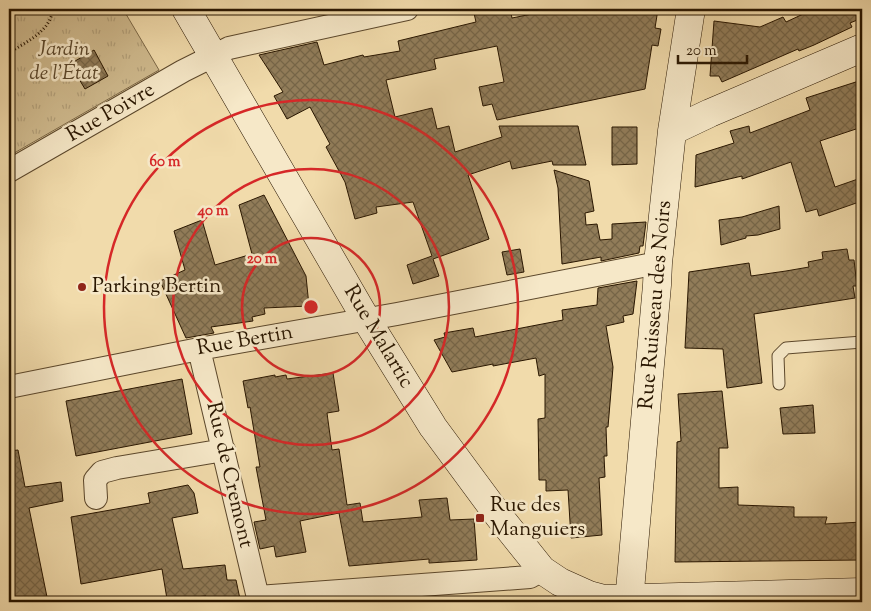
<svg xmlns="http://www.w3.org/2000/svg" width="871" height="611" font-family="'Sorts Mill Goudy',serif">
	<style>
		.park { fill: url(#park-tufts); stroke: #7c6847 }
		.building { fill: url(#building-cross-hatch); stroke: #291600 }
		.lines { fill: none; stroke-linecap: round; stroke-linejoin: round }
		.lane-casing { stroke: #5b472b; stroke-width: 13 }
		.street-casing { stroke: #5b472b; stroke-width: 24 }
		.secondary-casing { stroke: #291600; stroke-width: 29 }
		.path { stroke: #291600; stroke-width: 3; stroke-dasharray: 1 2.5; stroke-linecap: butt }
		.lane { stroke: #f6e8c8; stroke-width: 11 }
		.street { stroke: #f6e8c8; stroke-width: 22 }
		.secondary { stroke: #f6e8c8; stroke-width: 28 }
		.ring { fill: none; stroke: #d62828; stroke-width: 2.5 }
		.poi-dot { fill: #8f2418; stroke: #f6e8c8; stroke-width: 2 }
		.labels { text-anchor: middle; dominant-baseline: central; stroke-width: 5; stroke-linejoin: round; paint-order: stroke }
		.park-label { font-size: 21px; font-style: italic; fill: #5b472b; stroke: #f6e8c8 }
		.street-label { font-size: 21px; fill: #291600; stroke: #f6e8c8 }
		.poi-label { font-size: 21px; fill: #291600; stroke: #f6e8c8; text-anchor: start }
		.centre { fill: #d62828; stroke: #f6e8c8; stroke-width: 2.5 }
		.ring-label { font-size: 15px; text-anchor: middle; font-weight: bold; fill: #d62828; stroke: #f6e8c8; stroke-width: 5; stroke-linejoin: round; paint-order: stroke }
	</style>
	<defs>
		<pattern id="park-tufts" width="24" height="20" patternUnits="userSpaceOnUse" patternTransform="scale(1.25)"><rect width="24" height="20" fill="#cfba8e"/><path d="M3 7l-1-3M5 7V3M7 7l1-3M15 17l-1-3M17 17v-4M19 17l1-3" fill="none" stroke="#b29f79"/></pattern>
		<pattern id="building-cross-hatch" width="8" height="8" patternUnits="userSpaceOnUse" patternTransform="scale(1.25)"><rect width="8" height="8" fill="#917c59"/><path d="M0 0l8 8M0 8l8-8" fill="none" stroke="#766547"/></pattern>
	</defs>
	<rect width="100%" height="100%" fill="#f1dbab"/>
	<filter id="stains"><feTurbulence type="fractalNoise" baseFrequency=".004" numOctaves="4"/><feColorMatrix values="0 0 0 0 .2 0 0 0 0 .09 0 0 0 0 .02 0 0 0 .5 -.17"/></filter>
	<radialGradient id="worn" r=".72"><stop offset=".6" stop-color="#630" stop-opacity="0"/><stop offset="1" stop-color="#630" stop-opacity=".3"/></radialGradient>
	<path class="park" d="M9,9H123L159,70L9,156Z"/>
	<path class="building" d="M473,9H510L512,18L557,9H658L655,28L661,29L658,46L652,45L645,89L497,120L492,104L483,106L479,87L504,82L497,46L434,59L436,69L386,80L395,117L432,108L437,129L449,126L455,152L502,137L499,126H578L586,165H553L552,161L512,169L510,161L468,175L489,239L433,259L439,276L413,284L407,265L432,256L413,202L376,207L377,213L355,219L345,182L326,147L330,144L310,107L287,119L274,96L283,92L259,55L317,42L324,65L363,55L364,57L400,51L398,41L476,22Z
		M814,9H862V18L850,23L852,27L814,45L799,51L798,49L722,82L719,76H710L714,21L760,27L783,17L786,22Z
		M94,50L108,76L85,89L70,64Z
		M862,80V127L820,141L835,187L858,179L862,192V201L819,216L817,209L806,212L791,162L742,179V176L695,187L696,155L734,143L730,131L749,126L750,133L810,110L806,98Z
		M612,127H637V164L612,165Z
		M554,170L589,181L594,211L585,213L586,225L597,224L600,240L612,239V224L646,222L643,246H640L639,253L601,261V257L562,264L558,188Z
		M264,195L306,276L309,306L264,308L265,314L252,317L253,321L211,327L214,333L186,338L160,281L185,270L174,231L202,220L215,265L252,254L239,205Z
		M779,206L780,229L758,235L746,236V238L721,245L719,220L742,217Z
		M520,249L524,272L507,275L502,252Z
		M847,249L849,260H854L857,286H853L855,298L754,314L762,383L727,388L723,349L685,348L689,272L749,263L751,276L786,271L809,267L808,262L823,259L822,252Z
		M637,281L633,314L623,316L624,322L606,326L613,367L608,427H606L607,456H604L605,477L599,478L602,535L571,538L568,490L546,491V480H539L538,419L545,418V374L539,376L536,358L493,366V364L452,372L434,340L445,337L444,333L473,328L475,337L563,320L562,310L597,305L598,288Z
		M333,373L339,411L327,413L332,450L339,449L347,505L360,503L363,522L422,517L419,500L447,498L450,520L474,519L477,560L429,563V559L349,566L339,513L300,521L306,552L276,557L274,546L260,549L254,522L266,520L256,467H260L250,407L248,408L243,381L275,375V377L286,375L287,379Z
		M182,379L192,434L76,456L66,401Z
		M722,391L728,448H719V488L738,487V505L794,507V517H827L825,524L862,522V560L675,562L677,442L681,441L678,394Z
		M813,405L815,433L783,434L780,408Z
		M18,450L25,487L61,482L63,501L29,508L48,602H9V451Z
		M188,485L194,493L198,513L172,518L183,569L225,565L227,580H236L240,599L207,601L206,596L167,599L162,569L81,584L71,517L150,503L148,493Z"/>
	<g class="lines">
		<defs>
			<path id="lane" d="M779,384L778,356L786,348L862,342"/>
			<path id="street" d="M9,171L183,71L229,48L407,9
				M199,349L259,602
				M9,387L199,349L397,314L658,263
				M96,498L95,480L102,472L117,468L224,450
				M258,597L530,577L542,570"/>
			<path id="secondary" d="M186,9L366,319L433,427L498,515L542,570L560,582L589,595L604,599L862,592
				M672,131L710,113L862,48
				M629,602L657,285L658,263L672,131L691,9"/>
		</defs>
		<use href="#lane" class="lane-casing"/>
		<use href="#street" class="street-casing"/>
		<use href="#secondary" class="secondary-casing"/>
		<path class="path" d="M9,53C27,41 50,32 53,9"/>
		<use href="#lane" class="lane"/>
		<use href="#street" class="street"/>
		<use href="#secondary" class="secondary"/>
	</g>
	<g class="ring">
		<circle cx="311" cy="307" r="69"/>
		<circle cx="311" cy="307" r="138"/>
		<circle cx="311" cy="307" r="207"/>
	</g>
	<g class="poi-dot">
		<circle cx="82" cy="287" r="5"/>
		<rect x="475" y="513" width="10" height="10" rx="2.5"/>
	</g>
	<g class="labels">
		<g class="park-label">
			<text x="64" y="50">Jardin<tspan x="64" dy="24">de l'État</tspan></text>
		</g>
		<g class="street-label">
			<text transform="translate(111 113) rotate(-30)">Rue Poivre</text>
			<text transform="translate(656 305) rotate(-85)">Rue Ruisseau des Noirs</text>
			<text transform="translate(378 337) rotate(59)">Rue Malartic</text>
			<text transform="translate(245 341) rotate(-10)">Rue Bertin</text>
			<text transform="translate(229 475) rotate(77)">Rue de Cremont</text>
		</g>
		<g class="poi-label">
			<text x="92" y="287">Parking Bertin</text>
			<text x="490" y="506">Rue des<tspan x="490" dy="24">Manguiers</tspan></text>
		</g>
	</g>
	<circle cx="311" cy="307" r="8" class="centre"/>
	<g class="ring-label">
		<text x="165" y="166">60 m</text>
		<text x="213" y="215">40 m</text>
		<text x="262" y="263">20 m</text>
	</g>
	<rect width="871" height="611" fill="none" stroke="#f1dbab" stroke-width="30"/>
	<rect x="10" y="10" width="851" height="591" fill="none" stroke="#291600" stroke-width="2.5"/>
	<rect x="15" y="15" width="841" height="581" fill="none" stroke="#291600"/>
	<path d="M678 55v8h69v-8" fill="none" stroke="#291600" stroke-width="2.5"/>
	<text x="686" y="55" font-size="15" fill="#291600" stroke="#f6e8c8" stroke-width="4" paint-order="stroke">20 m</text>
	<rect width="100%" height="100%" filter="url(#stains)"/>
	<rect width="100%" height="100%" fill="url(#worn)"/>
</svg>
